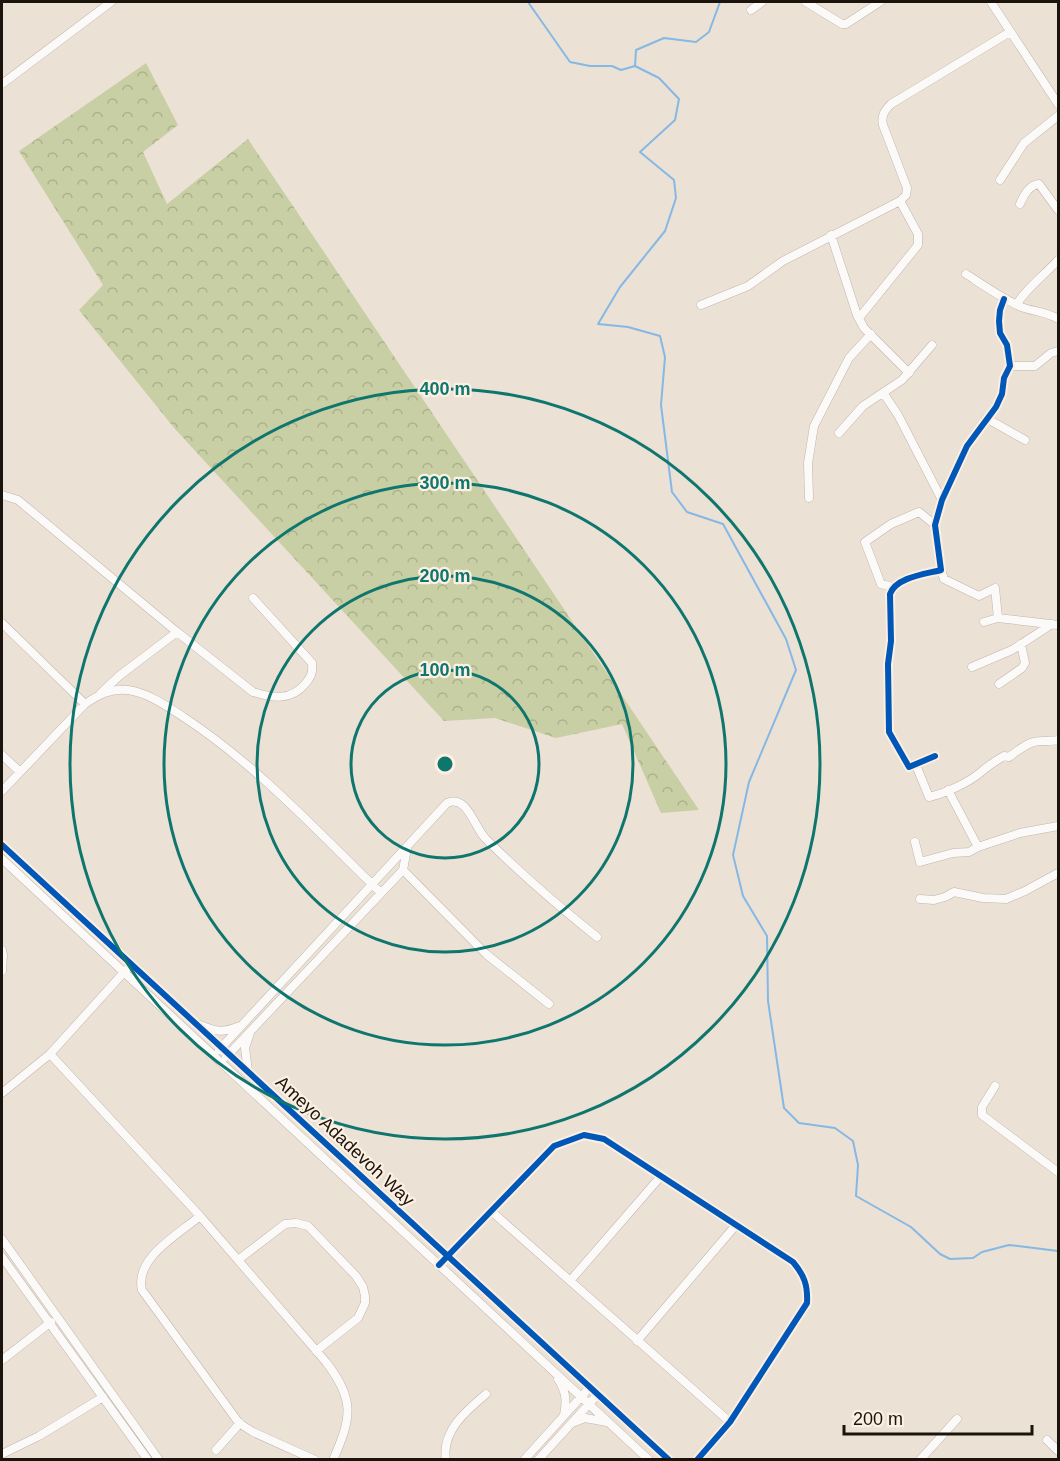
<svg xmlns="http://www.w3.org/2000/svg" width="1060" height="1461" font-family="Arial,sans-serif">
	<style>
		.forest { fill: url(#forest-crowns) }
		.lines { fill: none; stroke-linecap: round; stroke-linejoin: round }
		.stream { stroke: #85b8e5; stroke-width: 2 }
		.minor-casing { stroke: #beb6ad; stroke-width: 9 }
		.minor { stroke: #fcfaf9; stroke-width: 8 }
		.cycleway-casing { stroke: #fcf0e3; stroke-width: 10 }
		.cycleway { stroke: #0057b8; stroke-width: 6 }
		.ring { fill: none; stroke: #0f766e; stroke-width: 3 }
		.labels { text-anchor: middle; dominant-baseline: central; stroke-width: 4.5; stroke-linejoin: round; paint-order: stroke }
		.street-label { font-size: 18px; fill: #1b140c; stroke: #fcf0e3 }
		.centre { fill: #0f766e; stroke: #fcf0e3; stroke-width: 3 }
		.ring-label { font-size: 18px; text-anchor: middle; font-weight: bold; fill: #0f766e; stroke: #fcf0e3; stroke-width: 4.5; stroke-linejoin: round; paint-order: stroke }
	</style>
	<defs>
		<pattern id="forest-crowns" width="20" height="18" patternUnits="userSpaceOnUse" patternTransform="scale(1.5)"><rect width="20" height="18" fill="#c9cfa4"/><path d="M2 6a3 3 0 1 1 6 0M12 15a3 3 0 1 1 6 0" fill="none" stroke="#acb18c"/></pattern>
	</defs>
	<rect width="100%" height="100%" fill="#ece1d5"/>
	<path class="forest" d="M146,63L178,125L143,152L167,204L248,139L699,810L661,813L622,724L556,738L495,718L444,721L175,429L79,310L103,285L19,151Z"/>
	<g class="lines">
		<path class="stream" d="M528,2L570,62L590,66H612L621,70L635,66
			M720,2L709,32L696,42L664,38L636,50L635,66L659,78L679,99L675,120L640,152L674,180L676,198L665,231L620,287L598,324L628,327L660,336L665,357L661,405L672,492L687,512L723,524L786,639L796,670L749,782L733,855L743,896L767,936L768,1001L784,1108L799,1123L835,1128L853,1141L858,1165L856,1196L911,1227L940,1254L950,1259L973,1258L982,1252L1009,1245L1058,1251"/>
		<defs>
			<path id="minor" d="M806,2L842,24H846L880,2
				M991,2L1058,104
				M751,10L762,2
				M2,84L111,2
				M1000,180L1024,143L1058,116
				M1020,204C1024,195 1029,185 1039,184L1058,210
				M831,235L857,315L864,328L909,373
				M966,274C983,285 1000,297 1019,306C1032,312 1046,311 1058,319
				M1017,304C1027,287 1045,275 1058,260
				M701,305L748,286L783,261L900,201L906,195L907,188L883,125C881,116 884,111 891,104L1010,32
				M859,318L918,245V234L900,201
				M1010,366H1035L1051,353L1058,351
				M884,394L898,415L942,500
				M986,418L1025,440
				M839,433L863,406L902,380L932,345
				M2,495L18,500L177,632L253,692C273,698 291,701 305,684C311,677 313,673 312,663L253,598
				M809,498L808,463L814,426L849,358L871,334
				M941,570L944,579L979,596L995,588L998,618L1058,625
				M893,587L881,584L865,542L891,524L919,512L935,525
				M984,622L998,618
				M2,623L85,704
				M972,667L1012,650L1052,624
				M999,684L1022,668L1025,663L1021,644
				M101,693L119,676L177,632
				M2,755L20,772
				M935,756L909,767L889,732L888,664L891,641L890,594C896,577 926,574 941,570L935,525L942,500L967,446L996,407L1002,394L1004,378L1010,366L1007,345L1000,333L999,321L1000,310L1004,299
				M916,765L929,797C946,793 968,783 981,772C989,765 995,761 1004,756L1009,757C1016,752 1025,744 1034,742C1042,740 1050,742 1058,740
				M948,790L978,847L1020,833L1058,826
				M2,791L85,704C98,695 111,688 128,690C149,693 168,707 185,718C259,767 318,832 381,893
				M915,842L920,862L953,853L969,852L978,847
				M2,845L669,1460
				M2,859L649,1460
				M403,870L486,954L549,1004
				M920,899L934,900L945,897L954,892L983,898L1006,899L1025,891L1058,873
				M2,950L3,955L2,971
				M200,1025C217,1032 222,1033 240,1026
				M219,1050L447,803C468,794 474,828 486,839C521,874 558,906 597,937
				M50,1054L200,1216L326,1362C355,1400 352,1417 333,1460
				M226,1057L403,870L407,848
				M248,1071L245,1048L250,1033
				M995,1086L982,1107V1115L1058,1172
				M2,1093L50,1054L126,970
				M491,1211L730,1422
				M200,1216C179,1234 134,1258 142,1290L239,1423L253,1432L315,1460
				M2,1239L159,1460
				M2,1257L148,1460
				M238,1260L285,1224L296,1223L308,1226L356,1276L363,1287L365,1296V1303L358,1318L316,1351
				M439,1265L554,1146L584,1135L604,1139L793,1262C804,1275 808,1285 807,1303L730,1422L697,1460
				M570,1281L661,1176
				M637,1341L736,1225
				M2,1360L51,1322
				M558,1379C566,1392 567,1400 564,1415
				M572,1423L585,1418L607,1422
				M1047,1440L1058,1451
				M216,1450L240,1423
				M2,1454L39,1436L103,1397
				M446,1460C441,1431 467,1410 486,1394
				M524,1460L590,1387
				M538,1460L598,1394
				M920,1460L957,1419"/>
		</defs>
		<use href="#minor" class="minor-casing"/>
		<use href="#minor" class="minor"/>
		<defs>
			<path id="cycleway" d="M935,756L909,767L889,732L888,664L891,641L890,594C896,577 926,574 941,570L935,525L942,500L967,446L996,407L1002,394L1004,378L1010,366L1007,345L1000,333L999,321L1000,310L1004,299
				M2,845L669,1460
				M439,1265L554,1146L584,1135L604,1139L793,1262C804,1275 808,1285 807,1303L730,1422L697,1460"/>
		</defs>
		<use href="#cycleway" class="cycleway-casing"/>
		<use href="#cycleway" class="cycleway"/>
	</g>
	<g class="ring">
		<circle cx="445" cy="764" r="94"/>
		<circle cx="445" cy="764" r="188"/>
		<circle cx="445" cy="764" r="281"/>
		<circle cx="445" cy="764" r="375"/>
	</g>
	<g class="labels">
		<g class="street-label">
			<text transform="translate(345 1141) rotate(43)">Ameyo Adadevoh Way</text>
		</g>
	</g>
	<circle cx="445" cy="764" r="9" class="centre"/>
	<g class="ring-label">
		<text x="445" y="395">400 m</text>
		<text x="445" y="489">300 m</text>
		<text x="445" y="582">200 m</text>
		<text x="445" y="676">100 m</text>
	</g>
	<rect width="1060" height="1461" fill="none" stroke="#1b140c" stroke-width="6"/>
	<path d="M844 1425v9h188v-9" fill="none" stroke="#1b140c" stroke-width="3"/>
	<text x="853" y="1425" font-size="18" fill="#1b140c" stroke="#fcf0e3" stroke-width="4.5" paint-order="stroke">200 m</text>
</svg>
